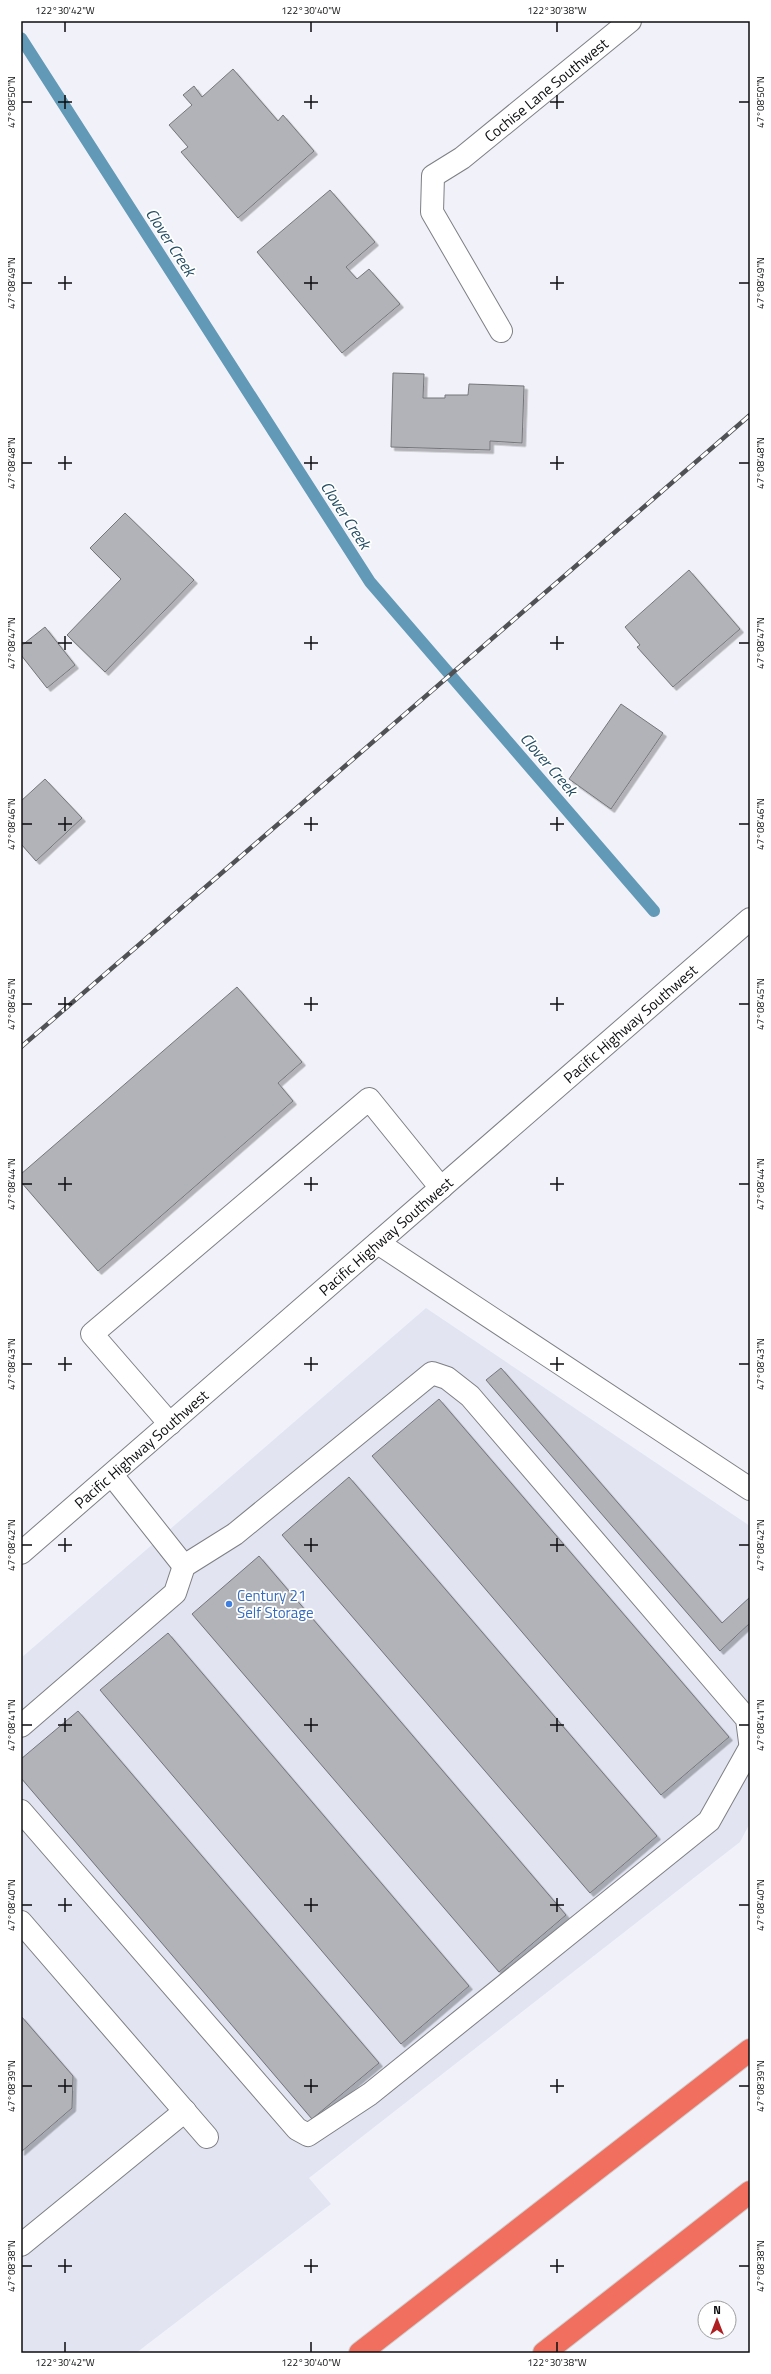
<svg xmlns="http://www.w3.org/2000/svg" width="771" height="2374" font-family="'Titillium Web',sans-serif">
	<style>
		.built { fill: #e2e5f1 }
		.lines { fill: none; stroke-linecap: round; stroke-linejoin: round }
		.stream { stroke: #6299b6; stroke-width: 12 }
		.building { fill: #b2b3b9; stroke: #75767b; filter: url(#shadow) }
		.minor-casing { stroke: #7e7f84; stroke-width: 24 }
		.highway-casing { stroke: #cecfcf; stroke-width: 24 }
		.minor { stroke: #fff; stroke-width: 22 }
		.highway { stroke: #f06f5e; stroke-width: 22 }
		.rail-casing { stroke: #505154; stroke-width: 4.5 }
		.rail { stroke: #fff; stroke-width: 3; stroke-dasharray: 9; stroke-linecap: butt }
		.ticks { fill: none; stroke: #0c0d0f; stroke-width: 1.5 }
		.shop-dot { fill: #3f7fe0; stroke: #fff; stroke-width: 1.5 }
		.labels { text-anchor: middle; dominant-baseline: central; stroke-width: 3.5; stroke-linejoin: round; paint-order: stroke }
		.street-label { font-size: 15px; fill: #0c0d0f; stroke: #fff }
		.shop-label { font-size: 15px; fill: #366cbe; stroke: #fff; text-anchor: start }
		.water-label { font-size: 16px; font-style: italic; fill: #214c62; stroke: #fff }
		.neatline { fill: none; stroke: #0c0d0f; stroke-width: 1.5 }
		.ticks-label { font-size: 10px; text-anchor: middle; fill: #0c0d0f }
	</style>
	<defs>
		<filter id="shadow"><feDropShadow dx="3.5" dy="3.5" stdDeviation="0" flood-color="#0004"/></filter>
	</defs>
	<rect width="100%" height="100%" fill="#f1f2f9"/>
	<path class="built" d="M426,1308L750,1526V1823L740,1842L309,2178L331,2204L136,2353H21V1658Z"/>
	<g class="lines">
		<path class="stream" d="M21,38L370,582L654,911"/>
	</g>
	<path class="building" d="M233,69L278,121L283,115L314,151L238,218L181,152L188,147L169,125L192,105L183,95L194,86L202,97Z
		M330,190L375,242L346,267L357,279L369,269L400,304L342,353L257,252Z
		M393,373L424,374L423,398H445V395H468L469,384L524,386L522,443L490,441V450L391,447Z
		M125,513L194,580L105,672L67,635L121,579L90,548Z
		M689,570L740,629L673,687L637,647L640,645L625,627Z
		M45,627L75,665L47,688L21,655V646Z
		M621,704L663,733L611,809L569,779Z
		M45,779L82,818L36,861L21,844V801Z
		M237,987L302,1062L278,1083L293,1101L98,1271L21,1182V1174Z
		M501,1368L722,1623L750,1597V1623L720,1651L486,1380Z
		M439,1399L729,1737L661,1795L372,1456Z
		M349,1477L657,1836L590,1893L282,1535Z
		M259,1556L566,1915L499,1972L192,1614Z
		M168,1633L469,1986L401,2044L100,1690Z
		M78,1711L379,2063L312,2119L21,1778V1759Z
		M21,2016L73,2076L72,2108L21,2152Z"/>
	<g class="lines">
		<defs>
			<g id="minor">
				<path id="s1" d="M501,331L432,212L433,176L462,158L630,21"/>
				<path d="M378,1243L750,1489"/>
				<path d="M170,1424L92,1334L369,1099L441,1188"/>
				<path d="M112,1475L184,1566"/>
				<path id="s2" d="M21,1553L750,919"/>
				<path d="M21,1726L175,1593L184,1566L235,1534L432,1373L447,1378L470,1396L747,1719L750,1742"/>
				<path d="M21,1811L297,2129L308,2135L370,2094L709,1821L750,1748"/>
				<path d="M21,1922L207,2137"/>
				<path d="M21,2245L185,2111"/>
			</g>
			<path id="highway" d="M360,2353L750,2050
				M544,2353L750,2192"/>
		</defs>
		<use href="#minor" class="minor-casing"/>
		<use href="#highway" class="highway-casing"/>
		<use href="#minor" class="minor"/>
		<use href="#highway" class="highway"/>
		<defs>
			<path id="rail" d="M21,1047L750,415"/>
		</defs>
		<use href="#rail" class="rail-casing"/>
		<use href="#rail" class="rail"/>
	</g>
	<path class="ticks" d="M65,22V32M311,22V32M557,22V32M65,95V109M311,95V109M557,95V109M22,102H32M58,102H72M304,102H318M550,102H564M739,102H749M65,276V290M311,276V290M557,276V290M22,283H32M58,283H72M304,283H318M550,283H564M739,283H749M65,456V470M311,456V470M557,456V470M22,463H32M58,463H72M304,463H318M550,463H564M739,463H749M65,636V650M311,636V650M557,636V650M22,643H32M58,643H72M304,643H318M550,643H564M739,643H749M65,817V831M311,817V831M557,817V831M22,824H32M58,824H72M304,824H318M550,824H564M739,824H749M65,997V1011M311,997V1011M557,997V1011M22,1004H32M58,1004H72M304,1004H318M550,1004H564M739,1004H749M65,1177V1191M311,1177V1191M557,1177V1191M22,1184H32M58,1184H72M304,1184H318M550,1184H564M739,1184H749M65,1357V1371M311,1357V1371M557,1357V1371M22,1364H32M58,1364H72M304,1364H318M550,1364H564M739,1364H749M65,1538V1552M311,1538V1552M557,1538V1552M22,1545H32M58,1545H72M304,1545H318M550,1545H564M739,1545H749M65,1718V1732M311,1718V1732M557,1718V1732M22,1725H32M58,1725H72M304,1725H318M550,1725H564M739,1725H749M65,1898V1912M311,1898V1912M557,1898V1912M22,1905H32M58,1905H72M304,1905H318M550,1905H564M739,1905H749M65,2079V2093M311,2079V2093M557,2079V2093M22,2086H32M58,2086H72M304,2086H318M550,2086H564M739,2086H749M65,2259V2273M311,2259V2273M557,2259V2273M22,2266H32M58,2266H72M304,2266H318M550,2266H564M739,2266H749M65,2342V2352M311,2342V2352M557,2342V2352"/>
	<circle class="shop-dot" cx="229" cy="1604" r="4"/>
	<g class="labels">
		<g class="street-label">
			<text stroke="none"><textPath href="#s1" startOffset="316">Cochise Lane Southwest</textPath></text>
			<text stroke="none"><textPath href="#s2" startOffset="807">Pacific Highway Southwest</textPath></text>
			<text stroke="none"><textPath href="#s2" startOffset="483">Pacific Highway Southwest</textPath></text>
			<text stroke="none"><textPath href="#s2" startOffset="159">Pacific Highway Southwest</textPath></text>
		</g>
		<g class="shop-label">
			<text x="237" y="1595">Century 21<tspan x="237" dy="17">Self Storage</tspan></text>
		</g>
		<g class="water-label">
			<text transform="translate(171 242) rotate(57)">Clover Creek</text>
			<text transform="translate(346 515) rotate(57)">Clover Creek</text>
			<text transform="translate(549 764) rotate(49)">Clover Creek</text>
		</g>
	</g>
	<rect width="771" height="2374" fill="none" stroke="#ffffff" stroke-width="44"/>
	<g transform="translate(717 2320)"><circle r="19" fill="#ffffff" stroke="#9e9e9f"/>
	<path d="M0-3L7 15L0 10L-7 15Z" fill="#af1e20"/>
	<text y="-6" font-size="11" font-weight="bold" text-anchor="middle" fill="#0c0d0f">N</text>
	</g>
	<rect x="22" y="22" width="727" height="2330" class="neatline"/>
	<g class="ticks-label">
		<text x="65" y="14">122°30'42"W</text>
		<text x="311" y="14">122°30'40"W</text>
		<text x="557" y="14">122°30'38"W</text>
		<text transform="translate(11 102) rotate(-90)" y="4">47°08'50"N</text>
		<text transform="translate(760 102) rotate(-90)" y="4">47°08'50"N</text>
		<text transform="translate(11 283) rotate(-90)" y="4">47°08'49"N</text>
		<text transform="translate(760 283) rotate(-90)" y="4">47°08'49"N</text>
		<text transform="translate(11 463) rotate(-90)" y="4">47°08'48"N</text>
		<text transform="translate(760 463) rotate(-90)" y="4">47°08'48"N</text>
		<text transform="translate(11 643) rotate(-90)" y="4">47°08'47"N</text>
		<text transform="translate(760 643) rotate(-90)" y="4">47°08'47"N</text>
		<text transform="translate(11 824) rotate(-90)" y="4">47°08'46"N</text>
		<text transform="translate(760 824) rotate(-90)" y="4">47°08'46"N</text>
		<text transform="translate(11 1004) rotate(-90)" y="4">47°08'45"N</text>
		<text transform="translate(760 1004) rotate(-90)" y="4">47°08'45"N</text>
		<text transform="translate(11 1184) rotate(-90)" y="4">47°08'44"N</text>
		<text transform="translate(760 1184) rotate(-90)" y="4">47°08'44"N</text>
		<text transform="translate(11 1364) rotate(-90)" y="4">47°08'43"N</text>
		<text transform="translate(760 1364) rotate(-90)" y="4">47°08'43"N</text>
		<text transform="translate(11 1545) rotate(-90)" y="4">47°08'42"N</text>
		<text transform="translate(760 1545) rotate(-90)" y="4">47°08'42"N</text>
		<text transform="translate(11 1725) rotate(-90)" y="4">47°08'41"N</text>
		<text transform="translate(760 1725) rotate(-90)" y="4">47°08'41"N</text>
		<text transform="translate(11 1905) rotate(-90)" y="4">47°08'40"N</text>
		<text transform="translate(760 1905) rotate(-90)" y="4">47°08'40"N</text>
		<text transform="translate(11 2086) rotate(-90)" y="4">47°08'39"N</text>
		<text transform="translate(760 2086) rotate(-90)" y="4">47°08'39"N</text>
		<text transform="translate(11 2266) rotate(-90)" y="4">47°08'38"N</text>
		<text transform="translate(760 2266) rotate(-90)" y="4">47°08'38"N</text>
		<text x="65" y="2366">122°30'42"W</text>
		<text x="311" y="2366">122°30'40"W</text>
		<text x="557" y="2366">122°30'38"W</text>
	</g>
</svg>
